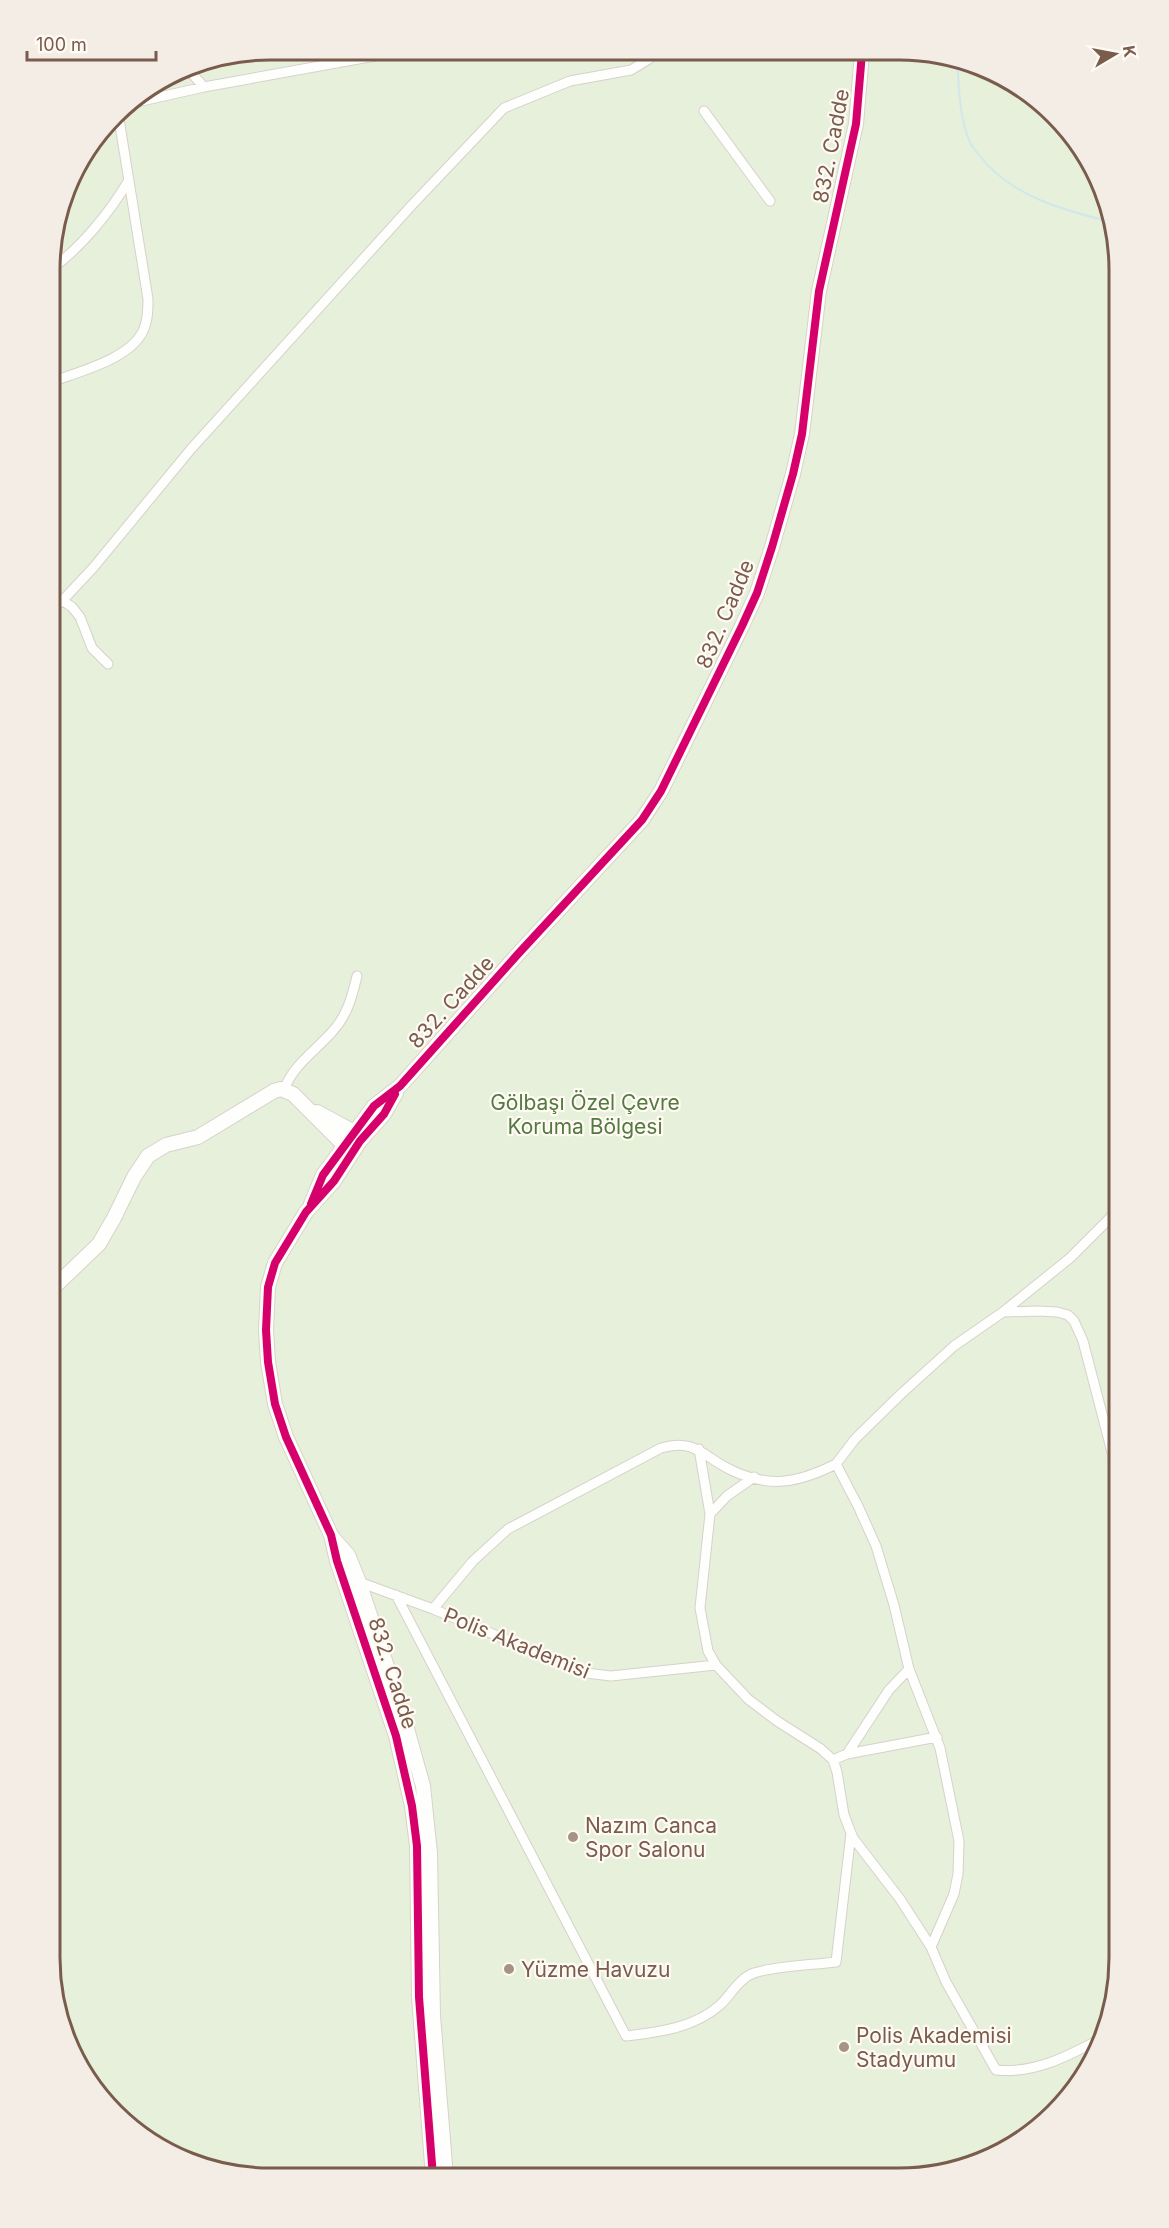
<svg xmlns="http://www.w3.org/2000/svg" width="1169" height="2228" font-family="Inter,sans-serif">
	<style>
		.green { fill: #e7f0db }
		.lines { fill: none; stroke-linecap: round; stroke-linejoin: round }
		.stream { stroke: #d0e8ea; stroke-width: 2 }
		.street-casing { stroke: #d7d1cb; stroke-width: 11 }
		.secondary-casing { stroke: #d9d2cb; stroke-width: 16 }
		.street { stroke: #fefefd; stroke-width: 9 }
		.secondary { stroke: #fefefd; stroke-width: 14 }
		.cycleway-casing { stroke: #fffaf3; stroke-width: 11 }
		.cycleway { stroke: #d6006c; stroke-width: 8 }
		.poi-dot { fill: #a69286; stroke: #fffaf3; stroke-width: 2 }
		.labels { text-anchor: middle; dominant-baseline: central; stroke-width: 4.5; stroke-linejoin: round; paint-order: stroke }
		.street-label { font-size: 21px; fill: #7a5c4d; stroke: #fffaf3 }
		.park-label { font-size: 21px; fill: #537a41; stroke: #fffaf3 }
		.poi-label { font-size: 21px; fill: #7a5c4d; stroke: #fffaf3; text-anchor: start }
		.rim { fill: none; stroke: #7a5c4d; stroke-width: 3 }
	</style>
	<rect width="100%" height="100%" fill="#f9f5f0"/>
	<path class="green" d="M270,50L942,54L996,72L1044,104L1083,148L1108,199L1119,270V1973L1103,2042L1074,2093L1022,2141L970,2167L899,2178L241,2177L185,2162L125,2124L87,2081L61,2029L50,1958L51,241L72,172L124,104L186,66Z"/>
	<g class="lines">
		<path class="stream" d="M957,59C959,85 959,116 969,140C971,146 976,151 979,155C1010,196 1065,211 1112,222"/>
		<defs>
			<path id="street" d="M185,66L204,87
				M124,105L204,87L408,50
				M704,111L770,201
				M51,269C81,248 110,212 129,180
				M51,382C78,372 130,359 143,331C148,321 148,309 148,299L118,113
				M51,593L72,607L80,617L92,648L108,664
				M51,609L62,601L93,568L191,449L412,205L504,108L570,81L631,70L649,59L653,52
				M284,1090C293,1065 315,1051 332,1032C347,1016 352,997 357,976
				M1003,1312L1070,1258L1119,1209
				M699,1449L710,1514L700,1608L708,1651L716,1665L748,1699L777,1721L821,1749L833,1760L837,1772L844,1815L853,1838L900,1899L931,1947
				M836,1464L858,1506L876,1546L894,1605L909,1669L940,1748L959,1841L958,1874L954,1894L931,1947L946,1982L996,2070C1036,2074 1070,2055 1104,2037
				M836,1464L855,1439L901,1394L954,1346L1003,1312L1038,1311L1057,1312L1068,1315L1074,1321L1083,1341L1119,1479
				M710,1514L727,1496L754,1477
				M359,1582L433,1609L586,1673L611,1676L716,1665
				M396,1595L626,2036C660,2032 694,2028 720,2005C731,1995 739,1978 754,1973C776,1966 812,1965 836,1962L851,1833
				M433,1609L473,1561L508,1529L661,1448C694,1438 703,1456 729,1469C769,1489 798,1483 836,1464
				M847,1754L889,1690L909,1669
				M833,1760L847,1754L937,1737"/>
			<path id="secondary" d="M396,1093L384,1114L360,1141L334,1181L306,1212L275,1263L268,1287L266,1330L268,1362L275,1404L286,1437L331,1535L337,1561L396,1736L412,1806L417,1846L419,1997L433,2177
				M317,1112L354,1132L359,1138
				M311,1204L323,1175L374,1106L400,1086L518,954L642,820L661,791L742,626L757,593L772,547L793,474L802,434L819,291L856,124L862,53
				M50,1291L99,1244L114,1218L134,1177L148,1156L166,1145L198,1137L274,1091L281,1089L293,1094L344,1145L351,1148
				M333,1538L348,1555L359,1582L404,1718L423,1786L430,1853L433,2016L446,2177"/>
		</defs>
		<use href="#street" class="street-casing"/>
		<use href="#secondary" class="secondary-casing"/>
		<use href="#street" class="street"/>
		<use href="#secondary" class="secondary"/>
		<defs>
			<path id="cycleway" d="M395,1094L384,1114L360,1141L334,1181L306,1212L275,1263L268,1287L266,1330L268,1362L275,1404L286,1437L331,1535L337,1561L396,1736L412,1806L417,1846L419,1997L433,2177
				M311,1204L323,1175L374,1106L400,1086L518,954L642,820L661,791L742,626L757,593L772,547L793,474L802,434L819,291L856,124L862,53"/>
		</defs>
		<use href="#cycleway" class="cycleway-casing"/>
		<use href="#cycleway" class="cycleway"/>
	</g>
	<g class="poi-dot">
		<circle cx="573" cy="1837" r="6"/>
		<circle cx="509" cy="1969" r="6"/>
		<circle cx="844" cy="2047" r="6"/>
	</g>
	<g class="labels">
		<g class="street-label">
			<text transform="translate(831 146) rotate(-79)">832. Cadde</text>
			<text transform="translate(725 614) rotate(-67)">832. Cadde</text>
			<text transform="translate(451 1002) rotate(-48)">832. Cadde</text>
			<text transform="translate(517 1643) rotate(22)">Polis Akademisi</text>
			<text transform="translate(393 1673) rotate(72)">832. Cadde</text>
		</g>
		<g class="park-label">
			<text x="585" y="1102">Gölbaşı Özel Çevre<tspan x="585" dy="24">Koruma Bölgesi</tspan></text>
		</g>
		<g class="poi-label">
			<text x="585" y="1825">Nazım Canca<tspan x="585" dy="24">Spor Salonu</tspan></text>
			<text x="521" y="1969">Yüzme Havuzu</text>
			<text x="856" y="2035">Polis Akademisi<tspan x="856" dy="24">Stadyumu</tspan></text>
		</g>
	</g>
	<path d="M0 0H1169V2228H0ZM270 60H899A210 210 0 0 1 1109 270V1958A210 210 0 0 1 899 2168H270A210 210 0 0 1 60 1958V270A210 210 0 0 1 270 60Z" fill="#f4ede6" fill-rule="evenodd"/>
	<path class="rim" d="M270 60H899A210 210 0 0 1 1109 270V1958A210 210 0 0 1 899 2168H270A210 210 0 0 1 60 1958V270A210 210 0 0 1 270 60Z"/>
	<g transform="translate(1115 54) rotate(80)" stroke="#fffaf3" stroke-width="4.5" paint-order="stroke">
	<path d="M0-4.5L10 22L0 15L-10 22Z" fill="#7a5c4d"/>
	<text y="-9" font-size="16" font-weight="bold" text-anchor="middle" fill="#7a5c4d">K</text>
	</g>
	<path d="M27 51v9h129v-9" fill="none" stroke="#7a5c4d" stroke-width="3"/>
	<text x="36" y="51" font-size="18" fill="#7a5c4d" stroke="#fffaf3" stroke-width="4.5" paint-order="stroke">100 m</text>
</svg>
